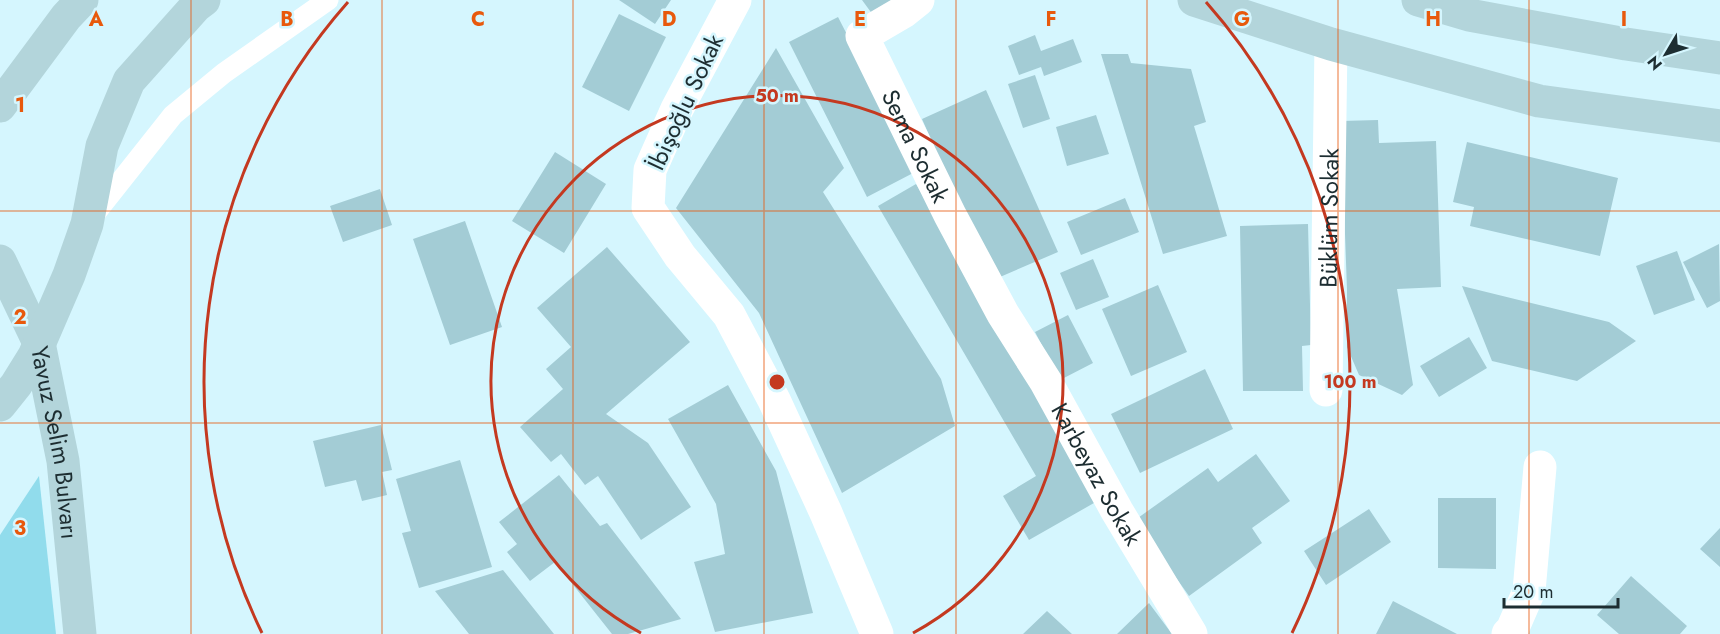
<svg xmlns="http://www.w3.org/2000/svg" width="1720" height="634" font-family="Jost,sans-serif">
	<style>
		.green { fill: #91dcec }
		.building { fill: #a3ccd5 }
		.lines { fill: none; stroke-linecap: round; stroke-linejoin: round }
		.service { stroke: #fff; stroke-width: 21 }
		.minor { stroke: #fff; stroke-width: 33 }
		.secondary { stroke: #b3d5db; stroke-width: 33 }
		.grid { fill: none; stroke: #e8590c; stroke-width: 1.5; stroke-opacity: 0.55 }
		.ring { fill: none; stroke: #c43920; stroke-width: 3 }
		.labels { text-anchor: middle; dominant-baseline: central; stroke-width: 5; stroke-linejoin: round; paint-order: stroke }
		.street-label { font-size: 24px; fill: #1d2d31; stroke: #d5f6fe }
		.grid-label { font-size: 20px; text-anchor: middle; font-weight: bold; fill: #e8590c; stroke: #d5f6fe; stroke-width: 5; stroke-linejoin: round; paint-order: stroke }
		.centre { fill: #c43920; stroke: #d5f6fe; stroke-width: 3 }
		.ring-label { font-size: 18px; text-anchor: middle; font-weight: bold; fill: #c43920; stroke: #d5f6fe; stroke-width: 5; stroke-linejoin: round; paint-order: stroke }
	</style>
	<rect width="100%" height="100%" fill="#d5f6fe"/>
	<path class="green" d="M39,476L56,634H0V535Z"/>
	<path class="building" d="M619,0H671L655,24Z
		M862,0H895L873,15Z
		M619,14L666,37L629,111L582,87Z
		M838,17L917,171L867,197L789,42Z
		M1035,35L1041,51L1073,39L1082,62L1044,76L1041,67L1019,75L1008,46Z
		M776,48L844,168L823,192L941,379L955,426L842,493L759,313L676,208Z
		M1101,54H1128L1131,63L1191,69L1206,122L1194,126L1227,236L1163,254Z
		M1035,75L1050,119L1023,128L1008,84Z
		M986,90L1058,252L993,280L922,119Z
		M1096,115L1109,154L1067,166L1056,127Z
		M1378,120L1379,143L1436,141L1441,287L1397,289L1413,385L1402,395L1359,375L1347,347V290L1341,121Z
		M1467,142L1618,178L1600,256L1470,226L1474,207L1453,202Z
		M555,152L606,184L564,253L512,221Z
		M916,184L1101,499L1029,540L1003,496L1036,476L878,206Z
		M380,189L392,225L343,242L330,206Z
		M1125,198L1139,232L1081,255L1067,222Z
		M465,221L502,327L450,345L413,239Z
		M1308,224L1311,345L1302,346L1303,391H1243L1240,226Z
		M1719,244L1720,301L1707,308L1683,262Z
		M607,247L690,342L606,414L648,443L691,507L641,540L598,476L585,485L561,454L551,462L520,427L563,389L546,369L571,347L537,308Z
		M1677,251L1695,300L1654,315L1636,266Z
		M1093,259L1109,297L1076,310L1060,273Z
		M1158,285L1187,352L1131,376L1102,309Z
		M1462,286L1609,322L1636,341L1577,381L1492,361Z
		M1068,315L1093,363L1060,380L1035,332Z
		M1469,337L1487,368L1439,397L1420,366Z
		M1205,369L1233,429L1140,473L1111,414Z
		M728,385L776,471L813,613L715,632L694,562L725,554L716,504L668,419Z
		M381,425L392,470L382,472L387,495L362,501L356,480L325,487L313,441Z
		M1256,454L1290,501L1252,528L1262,543L1189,596L1135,520L1208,468L1218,482Z
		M460,460L492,567L419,588L402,533L411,531L396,479Z
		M559,475L600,526L607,523L681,619L628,634H612L555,562L530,581L507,552L517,544L499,522Z
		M1438,498H1496V569L1438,568Z
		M1369,509L1391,542L1326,585L1304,551Z
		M1720,528V567L1700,549Z
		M503,570L554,634H469L435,591Z
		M1631,576L1687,626L1680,634H1619L1597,615Z
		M1393,601L1457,634H1376Z
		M1149,603L1172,634H1117Z
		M1047,611L1072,634H1023Z"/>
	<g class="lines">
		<path class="service" d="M93,216L173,115L224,73L328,0"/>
		<g class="minor">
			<path d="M735,0L677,109L650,170L648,208L680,256L729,315L774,400L826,513L877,634"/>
			<path id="s1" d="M918,0L903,12L862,36L950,215L1003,314L1046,382L1117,511L1191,634"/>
			<path id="s2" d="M1326,390L1331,44"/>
			<path d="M1508,634L1512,630L1529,591L1540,467"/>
		</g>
		<g class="secondary">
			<path d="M1194,0L1331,44L1539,101L1720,126"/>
			<path d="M1418,0L1469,15L1626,44L1720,58"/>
			<path d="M0,106L66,17L82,0"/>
			<path id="s3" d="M0,261L39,343L63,461L80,634"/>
			<path d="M0,405L16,385L34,356L69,275L87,224L102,146L129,81L196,6L204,0"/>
		</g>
	</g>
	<path class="grid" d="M191,0V634M382,0V634M573,0V634M764,0V634M956,0V634M1147,0V634M1338,0V634M1529,0V634M0,211H1720M0,423H1720"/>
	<g class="ring">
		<path d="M641 633A286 286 0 1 1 913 633"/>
		<path d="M262 633A573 573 0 0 1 348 2M1206 2A573 573 0 0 1 1292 633"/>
	</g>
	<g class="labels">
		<g class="street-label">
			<text transform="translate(685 102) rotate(-65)">İbişoğlu Sokak</text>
			<text stroke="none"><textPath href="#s1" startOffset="189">Sema Sokak</textPath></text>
			<text stroke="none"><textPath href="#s2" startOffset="172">Büklüm Sokak</textPath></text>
			<text stroke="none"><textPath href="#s3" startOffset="192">Yavuz Selim Bulvarı</textPath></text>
			<text stroke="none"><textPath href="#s1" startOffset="564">Karbeyaz Sokak</textPath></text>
		</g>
	</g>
	<g class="grid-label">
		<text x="96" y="26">A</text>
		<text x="287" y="26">B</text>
		<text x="478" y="26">C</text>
		<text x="669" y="26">D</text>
		<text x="860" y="26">E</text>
		<text x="1051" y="26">F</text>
		<text x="1242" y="26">G</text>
		<text x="1433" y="26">H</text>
		<text x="1624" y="26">I</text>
		<text x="20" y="112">1</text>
		<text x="20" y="324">2</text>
		<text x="20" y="535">3</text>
	</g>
	<circle cx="777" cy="382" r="9" class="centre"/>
	<g class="ring-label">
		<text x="777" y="102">50 m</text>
		<text x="1350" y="388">100 m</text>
	</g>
	<g transform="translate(1666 54) rotate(231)" stroke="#d5f6fe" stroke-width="4.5" paint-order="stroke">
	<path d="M0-4.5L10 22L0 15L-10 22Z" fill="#1d2d31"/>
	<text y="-9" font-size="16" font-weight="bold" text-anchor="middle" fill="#1d2d31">N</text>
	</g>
	<path d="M1504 598v9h114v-9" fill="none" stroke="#1d2d31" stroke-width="3"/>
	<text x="1513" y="598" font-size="18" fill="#1d2d31" stroke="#d5f6fe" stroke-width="4.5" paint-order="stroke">20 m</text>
</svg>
